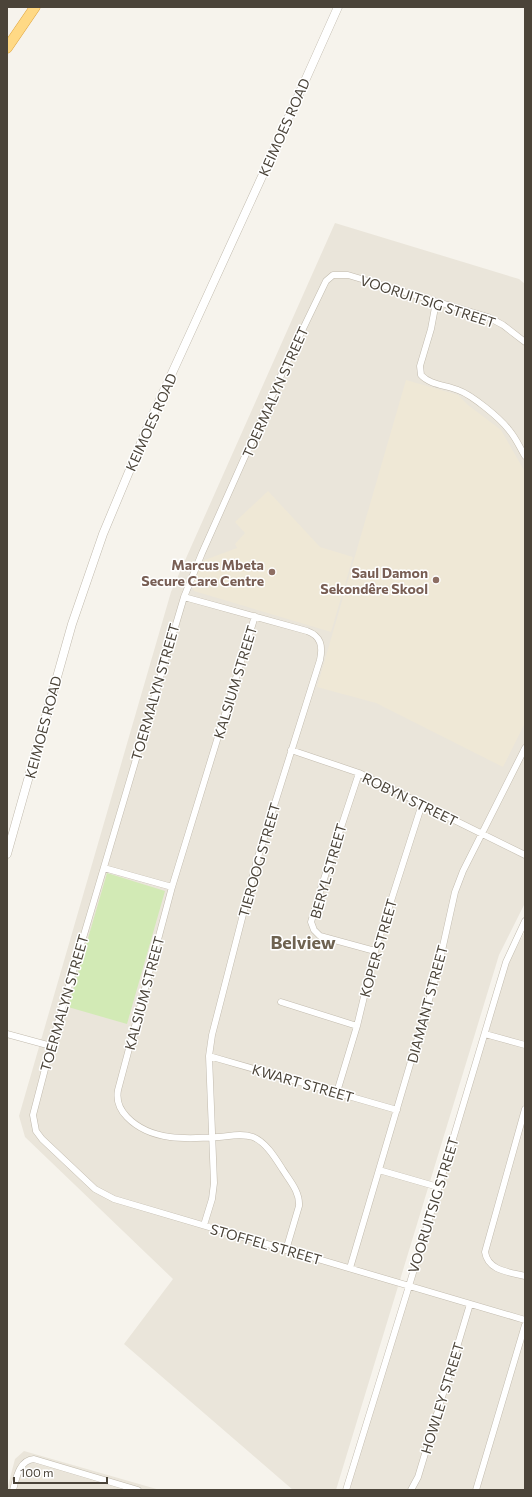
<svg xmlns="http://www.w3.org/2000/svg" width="532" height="1497" font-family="Commissioner,sans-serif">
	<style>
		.residential { fill: #eae5da }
		.education { fill: #efe8d6 }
		.green { fill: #d2eab5 }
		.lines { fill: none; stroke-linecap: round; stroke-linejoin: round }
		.minor-casing { stroke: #c2bbae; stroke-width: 7 }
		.tertiary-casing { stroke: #c2bbae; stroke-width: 9 }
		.trunk-casing { stroke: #e0a43c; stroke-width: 11 }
		.minor { stroke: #fff; stroke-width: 6 }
		.tertiary { stroke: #fff; stroke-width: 8 }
		.trunk { stroke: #ffd985; stroke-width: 10 }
		.education-dot { fill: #8d6e63; stroke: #fff; stroke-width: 1.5 }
		.labels { text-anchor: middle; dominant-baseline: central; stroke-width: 3; stroke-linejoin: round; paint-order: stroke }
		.street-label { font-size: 14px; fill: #4b4439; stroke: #fff }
		.education-label { font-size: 14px; font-weight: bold; fill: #785e54; stroke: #fff; text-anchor: end }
		.district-label { font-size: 18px; font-weight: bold; fill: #6e6250; stroke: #fff }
	</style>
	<rect width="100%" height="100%" fill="#f6f3ec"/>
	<path class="residential" d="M335,223L519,279L525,284V903L499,955L336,1490H293L124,1344L173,1279L25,1137L19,1116L171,592Z
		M525,931V1490H348L509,962Z
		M24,1451L160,1490H7L15,1459Z"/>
	<path class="education" d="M406,380L458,395L468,405L501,430L525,472V723L503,767L376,703L317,687Z
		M268,491L320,547L353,557L331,632L194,591L191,584L202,561L237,548L235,544L245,533L235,522Z"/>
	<path class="green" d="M107,873L165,891L127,1024L68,1007Z"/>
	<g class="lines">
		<defs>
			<path id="minor" d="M436,302L431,329L420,366L421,375C430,385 446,385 458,390C472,395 500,418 509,430C516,438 520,448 525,456
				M525,342L503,325L488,317L348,275H333L326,281L287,362L202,553L184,597L51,1046L33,1115L36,1131L42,1139L95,1189L114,1199L525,1320
				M184,597L307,631C321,636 323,646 320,660L257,860L212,1035L209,1056L214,1183L212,1199L204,1225
				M255,616L172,887L118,1090C116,1101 119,1109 127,1117C151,1142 189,1139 219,1137C230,1136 242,1133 253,1137C266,1142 276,1159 283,1170C290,1181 300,1192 299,1206L286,1250
				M291,750L359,773L525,855
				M359,773L322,885L311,922L314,930L320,936L375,951
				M104,868L172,887
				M281,1002L357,1026
				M7,1034L51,1046
				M485,1034L525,1045
				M209,1056L397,1110
				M337,1092L357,1026L375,951L422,804
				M525,1109L485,1252C488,1271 509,1272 525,1276
				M379,1170L438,1187
				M350,1268L437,973L455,892L463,871L525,748
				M13,1490C16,1479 19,1460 34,1459L138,1490
				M346,1490L409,1286L506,962L525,921
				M411,1490L418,1477L470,1304
				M476,1490L525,1325"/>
			<path id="tertiary" d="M7,854L72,624L103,534L151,419L275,148L338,7"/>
			<path id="trunk" d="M7,48L35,7"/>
		</defs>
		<use href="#minor" class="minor-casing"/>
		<use href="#tertiary" class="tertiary-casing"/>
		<use href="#trunk" class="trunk-casing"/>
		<use href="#minor" class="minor"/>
		<use href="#tertiary" class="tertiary"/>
		<use href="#trunk" class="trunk"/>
	</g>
	<g class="education-dot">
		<circle cx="272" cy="572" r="4"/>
		<circle cx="436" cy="580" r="4"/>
	</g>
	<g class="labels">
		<g class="street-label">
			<text transform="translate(284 127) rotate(-66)">KEIMOES ROAD</text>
			<text transform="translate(428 301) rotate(18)">VOORUITSIG STREET</text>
			<text transform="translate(275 392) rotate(-66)">TOERMALYN STREET</text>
			<text transform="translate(151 422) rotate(-66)">KEIMOES ROAD</text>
			<text transform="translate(235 682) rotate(-73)">KALSIUM STREET</text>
			<text transform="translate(155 692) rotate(-74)">TOERMALYN STREET</text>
			<text transform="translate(43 727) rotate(-75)">KEIMOES ROAD</text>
			<text transform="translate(410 799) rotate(26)">ROBYN STREET</text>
			<text transform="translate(259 860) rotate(-74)">TIEROOG STREET</text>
			<text transform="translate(328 871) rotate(-74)">BERYL STREET</text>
			<text transform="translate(378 948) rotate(-74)">KOPER STREET</text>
			<text transform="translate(144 993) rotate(-75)">KALSIUM STREET</text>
			<text transform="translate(64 1003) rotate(-74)">TOERMALYN STREET</text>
			<text transform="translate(427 1004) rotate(-75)">DIAMANT STREET</text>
			<text transform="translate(303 1083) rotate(16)">KWART STREET</text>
			<text transform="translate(433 1205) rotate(-73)">VOORUITSIG STREET</text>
			<text transform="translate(266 1244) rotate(16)">STOFFEL STREET</text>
			<text transform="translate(442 1398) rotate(-73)">HOWLEY STREET</text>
		</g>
		<g class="education-label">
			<text x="264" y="564">Marcus Mbeta<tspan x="264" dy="16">Secure Care Centre</tspan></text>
			<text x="428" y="572">Saul Damon<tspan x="428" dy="16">Sekondêre Skool</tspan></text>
		</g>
		<g class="district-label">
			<text x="303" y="942">Belview</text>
		</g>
	</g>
	<rect width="532" height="1497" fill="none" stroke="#4b4439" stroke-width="16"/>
	<path d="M14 1477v6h93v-6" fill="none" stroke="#4b4439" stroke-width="2"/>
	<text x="20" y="1477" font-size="12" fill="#4b4439" stroke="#ffffff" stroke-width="3" paint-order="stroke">100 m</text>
</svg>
